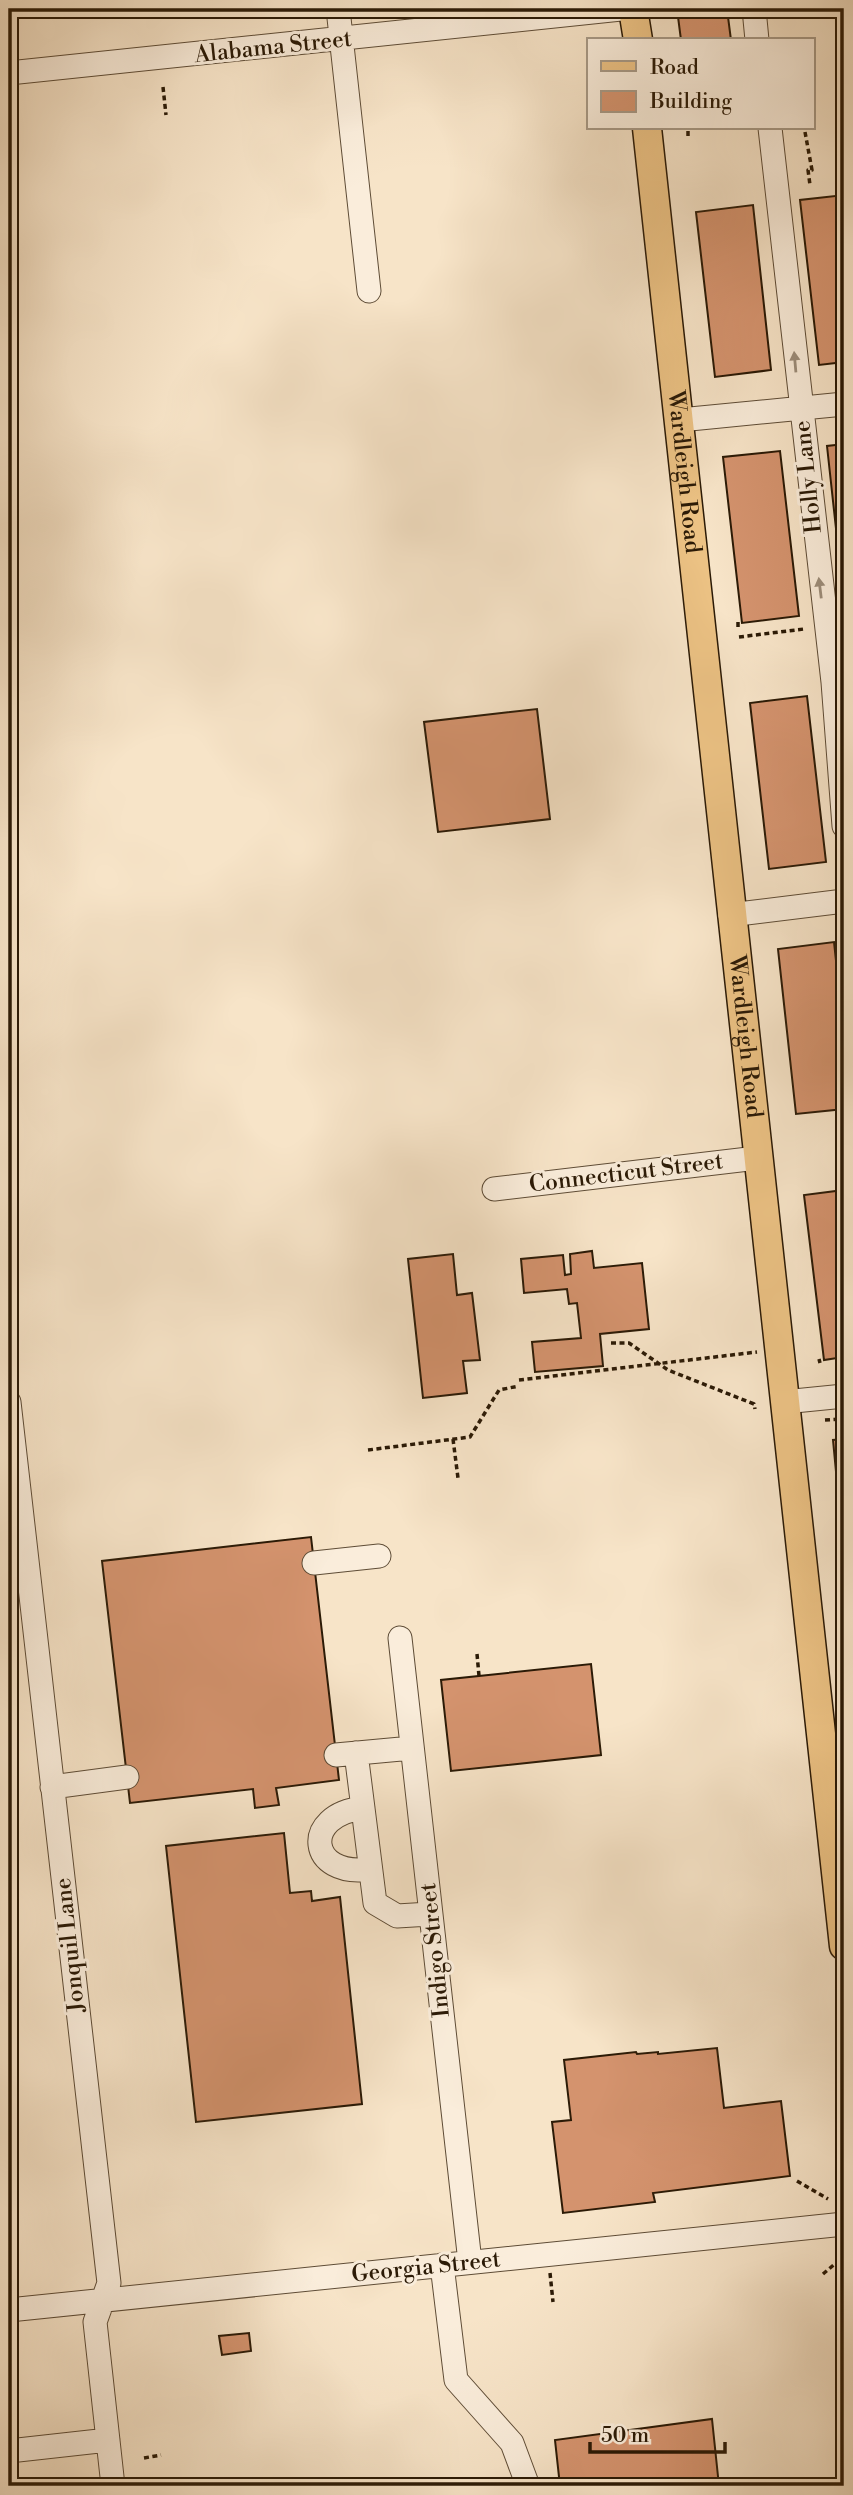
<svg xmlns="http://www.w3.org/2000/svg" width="853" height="2495" font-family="'Libre Bodoni',serif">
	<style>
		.building { fill: #d4936e; stroke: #2b1a06; stroke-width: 2 }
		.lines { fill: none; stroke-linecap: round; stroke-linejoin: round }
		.minor-casing { stroke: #5e4c36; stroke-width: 25 }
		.major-casing { stroke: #2b1a06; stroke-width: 31 }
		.path { stroke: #2b1a06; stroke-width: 3.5; stroke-dasharray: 5 3.5; stroke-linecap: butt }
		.minor { stroke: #faeddb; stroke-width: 23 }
		.major { stroke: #ecc284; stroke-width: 28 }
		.oneway { fill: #9d8e7b }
		.labels { text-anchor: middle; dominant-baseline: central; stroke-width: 6; stroke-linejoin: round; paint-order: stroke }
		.street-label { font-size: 23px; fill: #2b1a06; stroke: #faeddb }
	</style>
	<rect width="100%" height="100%" fill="#f7e4c8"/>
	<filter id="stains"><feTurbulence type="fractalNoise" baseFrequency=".00286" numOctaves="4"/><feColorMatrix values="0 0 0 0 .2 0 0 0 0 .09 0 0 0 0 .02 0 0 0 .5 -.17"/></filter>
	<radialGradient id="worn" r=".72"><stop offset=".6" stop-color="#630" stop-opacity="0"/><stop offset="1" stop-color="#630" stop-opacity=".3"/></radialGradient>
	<path class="building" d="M677,9H727L731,40H681Z
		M844,195V362L819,365L800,200Z
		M753,205L771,370L715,377L696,212Z
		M844,444V602L827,446Z
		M780,451L799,616L742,623L723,457Z
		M807,696L826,862L769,869L750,703Z
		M537,709L550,819L438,832L424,722Z
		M834,942L844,1036V1109L796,1114L778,949Z
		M844,1190V1357L824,1360L804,1195Z
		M592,1251L594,1268L642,1263L649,1329L600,1334L603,1366L535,1372L532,1342L581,1338L577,1303L569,1304L567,1289L524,1293L521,1259L563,1255L565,1275L571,1274L570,1254Z
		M453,1254L457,1295L472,1293L480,1360L463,1361L467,1393L423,1398L408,1259Z
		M844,1439V1556L833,1440Z
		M311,1537L339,1780L276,1788L279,1805L255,1808L253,1789L130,1803L102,1561Z
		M591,1664L601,1755L451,1771L441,1680Z
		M284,1833L290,1893L311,1891L312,1901L340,1897L362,2104L196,2122L166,1846Z
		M717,2048L724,2108L781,2101L790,2176L653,2193L655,2202L563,2213L552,2122L571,2120L564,2060L636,2052L637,2054L658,2052V2054Z
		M249,2333L251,2351L222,2355L219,2336Z
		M712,2419L719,2486H560L555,2440Z"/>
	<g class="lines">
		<defs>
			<path id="minor" d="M338,9L369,291
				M754,9L757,40
				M9,73L621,9
				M770,128L833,682L844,826
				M680,420L844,404
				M730,915L844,901
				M494,1189L757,1158
				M9,1402L109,2283L95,2322L113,2486
				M784,1402L844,1396
				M314,1563L379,1556
				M400,1638L470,2262
				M356,1753L375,1903L397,1916L430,1914
				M336,1755L412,1748
				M52,1787L127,1777
				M363,1808C301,1815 308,1878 370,1869
				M442,2265L456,2380L512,2443L528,2486
				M9,2310L844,2224
				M9,2451L108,2440"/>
			<g id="major">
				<path d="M633,9L638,40"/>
				<path id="s1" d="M647,128L844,1946"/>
			</g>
		</defs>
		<use href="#minor" class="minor-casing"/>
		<use href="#major" class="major-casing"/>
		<path class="path" d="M163,87L166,115
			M688,131V136
			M805,132L812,170H808L810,185
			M738,622V627
			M739,637L804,629
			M611,1343H629L668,1370L754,1404L755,1409
			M819,1359L820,1363
			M519,1380L757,1352
			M825,1420L841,1419L843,1424
			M453,1439L458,1478
			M368,1450L470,1437L499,1390L519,1386
			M477,1654L479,1676
			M797,2181L828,2199
			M550,2273L553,2302
			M823,2274L836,2263
			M144,2458L161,2455"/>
		<use href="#minor" class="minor"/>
		<use href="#major" class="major"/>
	</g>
	<defs><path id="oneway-solid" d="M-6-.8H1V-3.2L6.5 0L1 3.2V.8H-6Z" transform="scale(1.75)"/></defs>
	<g class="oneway">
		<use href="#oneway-solid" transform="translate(795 362) rotate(-95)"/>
		<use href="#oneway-solid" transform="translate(820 588) rotate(-97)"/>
	</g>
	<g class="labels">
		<g class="street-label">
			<text transform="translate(273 47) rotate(-6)">Alabama Street</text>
			<text stroke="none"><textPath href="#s1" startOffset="346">Wardleigh Road</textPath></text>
			<text transform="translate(808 477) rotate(-96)">Holly Lane</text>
			<text stroke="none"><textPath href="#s1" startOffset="914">Wardleigh Road</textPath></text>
			<text transform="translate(626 1173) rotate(-7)">Connecticut Street</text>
			<text transform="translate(70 1945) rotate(-96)">Jonquil Lane</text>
			<text transform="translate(435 1950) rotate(-96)">Indigo Street</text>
			<text transform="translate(426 2267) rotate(-6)">Georgia Street</text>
		</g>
	</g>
	<rect width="853" height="2495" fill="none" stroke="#f7e4c8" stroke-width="35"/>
	<rect x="10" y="10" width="832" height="2474" fill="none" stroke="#2b1a06" stroke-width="3.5"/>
	<rect x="18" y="18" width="818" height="2460" fill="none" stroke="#2b1a06" stroke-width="2"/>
	<rect x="587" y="38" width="228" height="91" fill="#faeddb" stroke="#a79986" stroke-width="2"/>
	<rect x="601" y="61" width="35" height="10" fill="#ecc284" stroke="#a79986" stroke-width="2"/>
	<text x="650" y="74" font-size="21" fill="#2b1a06">Road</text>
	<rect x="601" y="91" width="35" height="21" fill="#d4936e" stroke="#a79986" stroke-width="2"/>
	<text x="650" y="108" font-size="21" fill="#2b1a06">Building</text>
	<path d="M590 2442v10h135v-10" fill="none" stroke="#2b1a06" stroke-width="3.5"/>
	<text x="601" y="2442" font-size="21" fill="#2b1a06" stroke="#faeddb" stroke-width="5" paint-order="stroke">50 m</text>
	<rect width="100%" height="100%" filter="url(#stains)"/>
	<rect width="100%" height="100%" fill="url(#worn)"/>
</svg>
